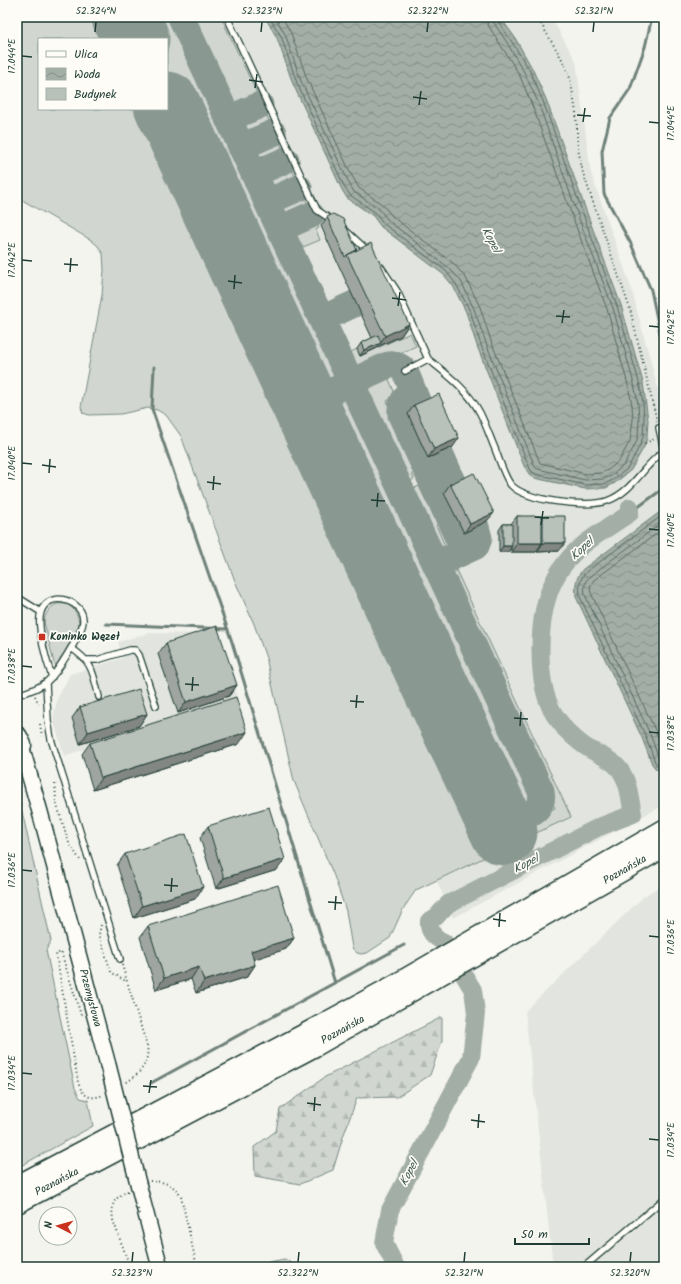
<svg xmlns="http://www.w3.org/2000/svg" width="681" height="1284" font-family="Kalam,sans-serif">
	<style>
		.built { fill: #e2e5df }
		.grass { fill: #d1d6d1; stroke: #788a82 }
		.forest { fill: url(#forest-firs); stroke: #788a82 }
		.water { fill: url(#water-waves); stroke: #6e8179 }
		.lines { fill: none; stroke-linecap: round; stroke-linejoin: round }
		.shore { stroke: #546a62; stroke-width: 1 }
		.stream { stroke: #6e8179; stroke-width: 3 }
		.river { stroke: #a3aea7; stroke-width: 18 }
		.taxiway { stroke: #8a9892; stroke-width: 27 }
		.runway { stroke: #8a9892; stroke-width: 67 }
		.lane-casing { stroke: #1f3d34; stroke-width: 8 }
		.secondary-casing { stroke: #1f3d34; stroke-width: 18 }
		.highway-casing { stroke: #1f3d34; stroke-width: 23 }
		.path { stroke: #1f3d34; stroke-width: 2; stroke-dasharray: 1 3; stroke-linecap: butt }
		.lane { stroke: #fdfcf7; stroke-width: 5.5 }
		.secondary { stroke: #fdfcf7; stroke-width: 15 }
		.highway { stroke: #fdfcf7; stroke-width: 20 }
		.secondary-bridge-casing { stroke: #1f3d34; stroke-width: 18; stroke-linecap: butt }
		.path-bridge { stroke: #1f3d34; stroke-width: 2; stroke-dasharray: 1 3; stroke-linecap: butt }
		.secondary-bridge { stroke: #fdfcf7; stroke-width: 15 }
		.wall { fill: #9fa6a1; stroke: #1f3d34 }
		.shaded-wall { fill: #828783; stroke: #1f3d34 }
		.building { fill: #b9c1bb; stroke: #1f3d34 }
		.ticks { fill: none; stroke: #1f3d34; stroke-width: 1.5 }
		.poi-dot { fill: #c8321e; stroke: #fdfcf7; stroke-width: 1.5 }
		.labels { text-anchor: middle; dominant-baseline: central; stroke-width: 3.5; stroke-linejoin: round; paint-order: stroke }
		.poi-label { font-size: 11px; font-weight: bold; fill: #1f3d34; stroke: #fdfcf7; text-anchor: start }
		.street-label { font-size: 11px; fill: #1f3d34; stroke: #fdfcf7 }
		.water-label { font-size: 12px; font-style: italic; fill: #475f56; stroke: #fdfcf7 }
		.neatline { fill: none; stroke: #1f3d34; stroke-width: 1.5 }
		.ticks-label { font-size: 10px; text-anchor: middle; fill: #1f3d34 }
	</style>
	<defs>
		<pattern id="forest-firs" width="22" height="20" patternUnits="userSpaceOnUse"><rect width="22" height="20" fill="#d1d6d1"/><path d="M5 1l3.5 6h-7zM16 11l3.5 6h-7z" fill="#b3b9b4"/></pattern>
		<pattern id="water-waves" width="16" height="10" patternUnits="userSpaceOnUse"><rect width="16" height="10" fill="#a3aea7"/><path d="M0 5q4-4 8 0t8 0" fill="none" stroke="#848f89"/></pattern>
	</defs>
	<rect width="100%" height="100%" fill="#f4f4ef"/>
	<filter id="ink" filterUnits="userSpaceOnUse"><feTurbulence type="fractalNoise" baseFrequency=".025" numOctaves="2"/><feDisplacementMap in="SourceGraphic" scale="8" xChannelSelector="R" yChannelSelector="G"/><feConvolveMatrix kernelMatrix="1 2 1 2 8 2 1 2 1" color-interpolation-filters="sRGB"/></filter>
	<g filter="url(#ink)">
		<path class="built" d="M34,17H551L576,61L591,173L631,287L664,411V805L453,918L436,880L77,109H167V39H44Z
			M149,633L217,634L238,700L64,756L53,719L57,699L70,674L123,658L118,642Z
			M664,884V1267H553L525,1011L644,896Z"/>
		<path class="grass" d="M17,17H110L120,39H39V109H152L459,771L496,852L416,890L403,909L390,938L367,953L361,954L357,953L352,948L346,911L334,876L294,781L266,658L254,624L235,581L181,436L166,415L157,410L148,408L121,414L89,415L83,413L81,407L102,295L104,270L103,254L98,246L91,240L17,197Z
			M140,17H174L341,375L339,382L320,390L312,388L167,75V39H150Z
			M187,17H221L260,100L234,112L230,110Z
			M264,109L272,128L247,139L244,138L237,125L238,120Z
			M277,136L285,155L260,167L256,165L250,152L251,148Z
			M289,164L298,182L273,194L269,193L263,180L264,176Z
			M302,192L311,210L285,221L282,220L275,207L277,203Z
			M314,219L319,228L316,230L320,240L296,250L288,234L290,230Z
			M410,333L416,346L366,369L364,366L363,368V370L358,373L352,371L347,359L349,353L357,349L360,356Z
			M382,374L388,377L396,396L387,401L413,457L408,460L414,473L412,474L414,479L409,482L403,480L361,390L363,384Z
			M344,392L350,395L534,792C535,804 527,808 518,813L508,810L323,410L326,401Z
			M419,486L428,505L434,502L453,544L449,545L439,524L436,525L445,546L434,548L409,495L412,489Z
			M456,570L571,817L521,840V834L523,824L555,808L447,578Z
			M57,604C64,603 69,604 74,610C77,613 79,619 79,624C77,634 62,655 56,665L54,663L44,622C45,614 49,607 57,604Z
			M17,789L51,941L46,950L75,1088L80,1098L88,1100L93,1126L17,1168Z"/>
		<path class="forest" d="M442,1017V1041L430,1075L397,1097L357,1098L343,1137L333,1170L300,1184L255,1176L254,1147L276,1131L280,1109L325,1077Z
			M285,1259L297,1267H252V1265Z"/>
		<path class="water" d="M265,17H500L514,36L532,68L546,99L591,224L621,305L643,382L648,420L647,438L644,447L631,470L615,483L606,488L585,489L534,478L529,474L524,466L477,346L466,312L453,286L444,275L389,233L381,227L373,216L347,198L342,190L293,84L277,38Z
			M664,509V769L661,770L656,769L652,764L642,738L576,597C575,586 575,579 583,569Z"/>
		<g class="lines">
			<path class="shore" d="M269,17L281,36L297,83L345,188L350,195L376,213L384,224L392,230L446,271L456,284L470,311L481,345L528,464L531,471L536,474L585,485L604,484L613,480L628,468L640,445L643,437L644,420L643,403L639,382L617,306L587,225L543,101L529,69L510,39L498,21L497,17
				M275,17L285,34L301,81L350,185L354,192L379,209L388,220L395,226L449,268L461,281L474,309L486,343L535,467L538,469L585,480L603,479L611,476L624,465L636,443L638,436L639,420L638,404L634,384L613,308L582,227L538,102L524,72L506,41L494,23L492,17
				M282,17L291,33L307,79L351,174L359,188L383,205L392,216L398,221L453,263L466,278L480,307L491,341L540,463L586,474L601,473L608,470L619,461L630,441L633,420L632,405L628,385L607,309L577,229L532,105L519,74L488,25L486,17
				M664,514L586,572C579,580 579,586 580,597L646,737L655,762L658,766L664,765
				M664,521L590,576C584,582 584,587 585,595L650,734L659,759L664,760
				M664,528L594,580C590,585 590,588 591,593L656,732L664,754"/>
			<path class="stream" d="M652,17L645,47L630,89L610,118L602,151L604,194L631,244L651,290L664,352
				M154,367L152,409L232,642L335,983
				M630,513L664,488
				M106,624L228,629
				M151,1083L404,945"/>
			<path class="river" d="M396,1267L384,1243L390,1210L471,1058L476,1013L473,990L444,942C435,938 428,932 429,921L436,917L448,904L599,827L633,814C630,800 629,782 620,770C613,760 602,756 591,750C581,745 573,737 565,729C562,724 557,719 554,714C535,683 537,613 554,581C558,572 564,564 571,556C584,541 613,525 630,513V507"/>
			<path class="taxiway" d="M181,17L541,791C544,806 535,812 523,817C517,820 512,824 505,821C500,820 498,816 496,813
				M228,119L260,105
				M241,147L273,133
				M254,174L286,160
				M267,202L299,188
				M280,229L311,215
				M322,319L356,303
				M414,393C404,397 400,404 401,415L464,551
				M305,404L388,365C395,364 400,365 405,371L418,403
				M440,453L455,487
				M450,558L476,546L479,538L476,527"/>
			<path class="runway" d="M125,17L136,39
				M167,105L430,675L504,832"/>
			<defs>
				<path id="lane" d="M227,17L317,210L333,221
					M345,230L368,251
					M381,267L397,291L428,359
					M405,371L428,359C448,375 468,390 480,413C485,423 489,434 493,444C498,455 504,477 511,485C526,501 587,508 607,501C624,495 635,481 646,468C652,462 656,456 664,452
					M659,428L664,451
					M17,597L41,612
					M71,648C93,662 93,673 99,697
					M87,660H97L130,650H135L139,655L156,706
					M46,683L48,721L51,739L120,959
					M17,695C46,687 52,680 67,655C72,646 82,633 83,622C85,600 48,589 41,612C36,626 47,663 52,677
					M584,1267L664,1199"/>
				<path id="secondary" d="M18,735L40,812L108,1065
					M142,1199L160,1267"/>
				<path id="highway" d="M17,737L21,745
					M17,1186L305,1034L395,985L664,830
					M17,1203L315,1046L664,847"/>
			</defs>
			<use href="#lane" class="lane-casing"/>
			<use href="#secondary" class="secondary-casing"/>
			<use href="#highway" class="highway-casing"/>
			<path class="path" d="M537,17L563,61L570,78L576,112L578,149L583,173L630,309L657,421
				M645,443L655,439
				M35,696L39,704
				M40,724L42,736
				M55,780L56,802L69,843L80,860
				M101,925L99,934L111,972L127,982
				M122,965L147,1046C150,1063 139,1075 125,1083
				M81,1015L61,952L56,954L78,1082C82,1095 89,1101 103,1095
				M150,1181C163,1181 175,1185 181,1196L197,1267
				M128,1191C113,1199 111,1203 113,1220L130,1267"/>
			<use href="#lane" class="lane"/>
			<use href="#secondary" class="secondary"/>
			<use href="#highway" class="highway"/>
			<defs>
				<path id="secondary-bridge" d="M108,1065L142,1199"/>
			</defs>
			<use href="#secondary-bridge" class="secondary-bridge-casing"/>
			<path class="path-bridge" d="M138,1209L139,1215"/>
			<use href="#secondary-bridge" class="secondary-bridge"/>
		</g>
		<path class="wall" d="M327,217L357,250L409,324L401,336L379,346L377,348L360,356L357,349L361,343L372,338L339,266L321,226Z
			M414,405L453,447L428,458L408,414Z
			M450,484L487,521L464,533L444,493Z
			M517,516L542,518L543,516L559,551L537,552V550L536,552H511V548L508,552H499V530L503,524H511Z
			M166,643L237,685L229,696L178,713L158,654Z
			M80,707L147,714L139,726L80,744L72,718Z
			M90,743L239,744L93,790L82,754Z
			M208,826L277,870L216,889L200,838Z
			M125,854L195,899L134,918L117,865Z
			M148,926L294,938L286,949L253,959L255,965L247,977L196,993L191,979L156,990L140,937Z"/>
		<path class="shaded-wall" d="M409,324L401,336L379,346L377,348L360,356L364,350L379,344L385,336Z
			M459,438L453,447L428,458L434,449Z
			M494,513L487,521L464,533L470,524Z
			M517,543H542L536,552H511Z
			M543,543H565L559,551L537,552Z
			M503,546H512L508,552H499Z
			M237,685L229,696L178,713L186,702Z
			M147,714L139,726L80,744L88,732Z
			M247,732L239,744L93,790L101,778Z
			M285,859L277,870L216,889L224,878Z
			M203,887L195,899L134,918L142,906Z
			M294,938L286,949L243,963L251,951Z
			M255,965L247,977L196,993L204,981Z
			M199,967L191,979L156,990L164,978Z"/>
		<path class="building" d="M333,214L343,219L357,250L347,255L345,257L327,217Z
			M371,243L409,324L385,336L347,255Z
			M378,335L381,343L364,350L361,343Z
			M439,394L459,438L434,449L414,405Z
			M474,473L494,513L470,524L450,484Z
			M517,516H542V543H517Z
			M543,516H565V543H543Z
			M503,524H512V546H503Z
			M217,626L237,685L186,702L166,643Z
			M139,689L147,714L88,732L80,707Z
			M236,697L247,732L101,778L90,743Z
			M269,807L285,859L224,878L208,826Z
			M186,834L203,887L142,906L125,854Z
			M278,885L294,938L251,951L255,965L204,981L199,967L164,978L148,926Z"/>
	</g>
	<path class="ticks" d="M95,32L96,22M261,32L262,22M427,32L428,22M593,32L594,22M22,56L32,57M249,80L263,82M255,88L257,74M413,97L427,99M419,105L421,91M577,115L591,116M583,122L585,108M649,122L659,123M22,260L32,261M64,264L78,265M70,272L71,258M228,281L242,283M234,289L235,275M392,298L406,300M398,306L400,292M556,316L570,317M562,323L564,310M649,326L659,327M22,463L32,464M42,465L56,467M49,473L50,459M207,482L221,484M213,490L214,476M371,500L385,501M377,507L378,493M535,517L549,518M541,525L543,511M649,529L659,530M22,666L32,667M185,684L199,685M192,691L193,677M350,701L364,702M356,708L357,695M514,718L528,719M520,726L521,712M649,732L659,733M22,870L32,871M164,885L178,886M171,892L172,878M328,902L342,903M335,910L336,896M493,919L506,921M499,927L500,913M649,936L659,937M22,1073L32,1074M143,1086L157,1087M149,1093L151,1080M307,1103L321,1105M314,1111L315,1097M471,1120L485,1122M478,1128L479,1114M649,1139L659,1140M132,1262L133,1252M298,1262L299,1252M464,1262L465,1252M630,1262L631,1252"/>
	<rect class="poi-dot" x="38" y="633" width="8" height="8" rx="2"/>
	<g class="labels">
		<g class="poi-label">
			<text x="50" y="637">Koninko Węzeł</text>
		</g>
		<g class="street-label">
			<text transform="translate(625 870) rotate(-30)">Poznańska</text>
			<text transform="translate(90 998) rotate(75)">Przemysłowa</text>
			<text transform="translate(343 1030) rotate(-29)">Poznańska</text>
			<text transform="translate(57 1182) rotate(-28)">Poznańska</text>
		</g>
		<g class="water-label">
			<text transform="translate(491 240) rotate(63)">Kopel</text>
			<text transform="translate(582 549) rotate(-42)">Kopel</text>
			<text transform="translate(526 864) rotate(-27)">Kopel</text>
			<text transform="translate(409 1173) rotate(-62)">Kopel</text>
		</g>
	</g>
	<rect width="681" height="1284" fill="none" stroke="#fdfcf7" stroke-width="44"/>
	<rect x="38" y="38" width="130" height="72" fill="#fdfcf7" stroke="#a4b0a9"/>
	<rect x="46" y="51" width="20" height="6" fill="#fdfcf7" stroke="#a4b0a9"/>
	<text x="74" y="58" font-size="12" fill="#1f3d34">Ulica</text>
	<rect x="46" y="68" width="20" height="12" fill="url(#water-waves)" stroke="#a4b0a9"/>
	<text x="74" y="78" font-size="12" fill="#1f3d34">Woda</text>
	<rect x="46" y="88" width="20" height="12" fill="#b9c1bb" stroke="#a4b0a9"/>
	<text x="74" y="98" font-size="12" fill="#1f3d34">Budynek</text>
	<g transform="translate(58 1226) rotate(276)"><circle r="19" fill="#fdfcf7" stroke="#a4b0a9"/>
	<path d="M0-3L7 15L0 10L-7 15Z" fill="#c8321e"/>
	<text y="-6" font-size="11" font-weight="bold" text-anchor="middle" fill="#1f3d34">N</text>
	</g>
	<path d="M515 1238v6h74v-6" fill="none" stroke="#1f3d34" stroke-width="2"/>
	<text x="521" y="1238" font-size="12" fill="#1f3d34" stroke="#fdfcf7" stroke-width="3" paint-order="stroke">50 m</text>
	<rect x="22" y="22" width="637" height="1240" class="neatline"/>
	<g class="ticks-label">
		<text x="96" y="14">52.324°N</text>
		<text x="262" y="14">52.323°N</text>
		<text x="428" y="14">52.322°N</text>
		<text x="594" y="14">52.321°N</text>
		<text transform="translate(11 56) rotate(-90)" y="4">17.044°E</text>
		<text transform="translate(670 123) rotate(-90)" y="4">17.044°E</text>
		<text transform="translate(11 260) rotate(-90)" y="4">17.042°E</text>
		<text transform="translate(670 327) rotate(-90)" y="4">17.042°E</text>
		<text transform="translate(11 463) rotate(-90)" y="4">17.040°E</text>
		<text transform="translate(670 530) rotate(-90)" y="4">17.040°E</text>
		<text transform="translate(11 666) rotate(-90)" y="4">17.038°E</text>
		<text transform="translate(670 733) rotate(-90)" y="4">17.038°E</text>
		<text transform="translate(11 870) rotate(-90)" y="4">17.036°E</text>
		<text transform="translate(670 937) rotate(-90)" y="4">17.036°E</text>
		<text transform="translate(11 1073) rotate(-90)" y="4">17.034°E</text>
		<text transform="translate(670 1140) rotate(-90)" y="4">17.034°E</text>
		<text x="132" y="1276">52.323°N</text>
		<text x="298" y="1276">52.322°N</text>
		<text x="464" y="1276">52.321°N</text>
		<text x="630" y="1276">52.320°N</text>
	</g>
</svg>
